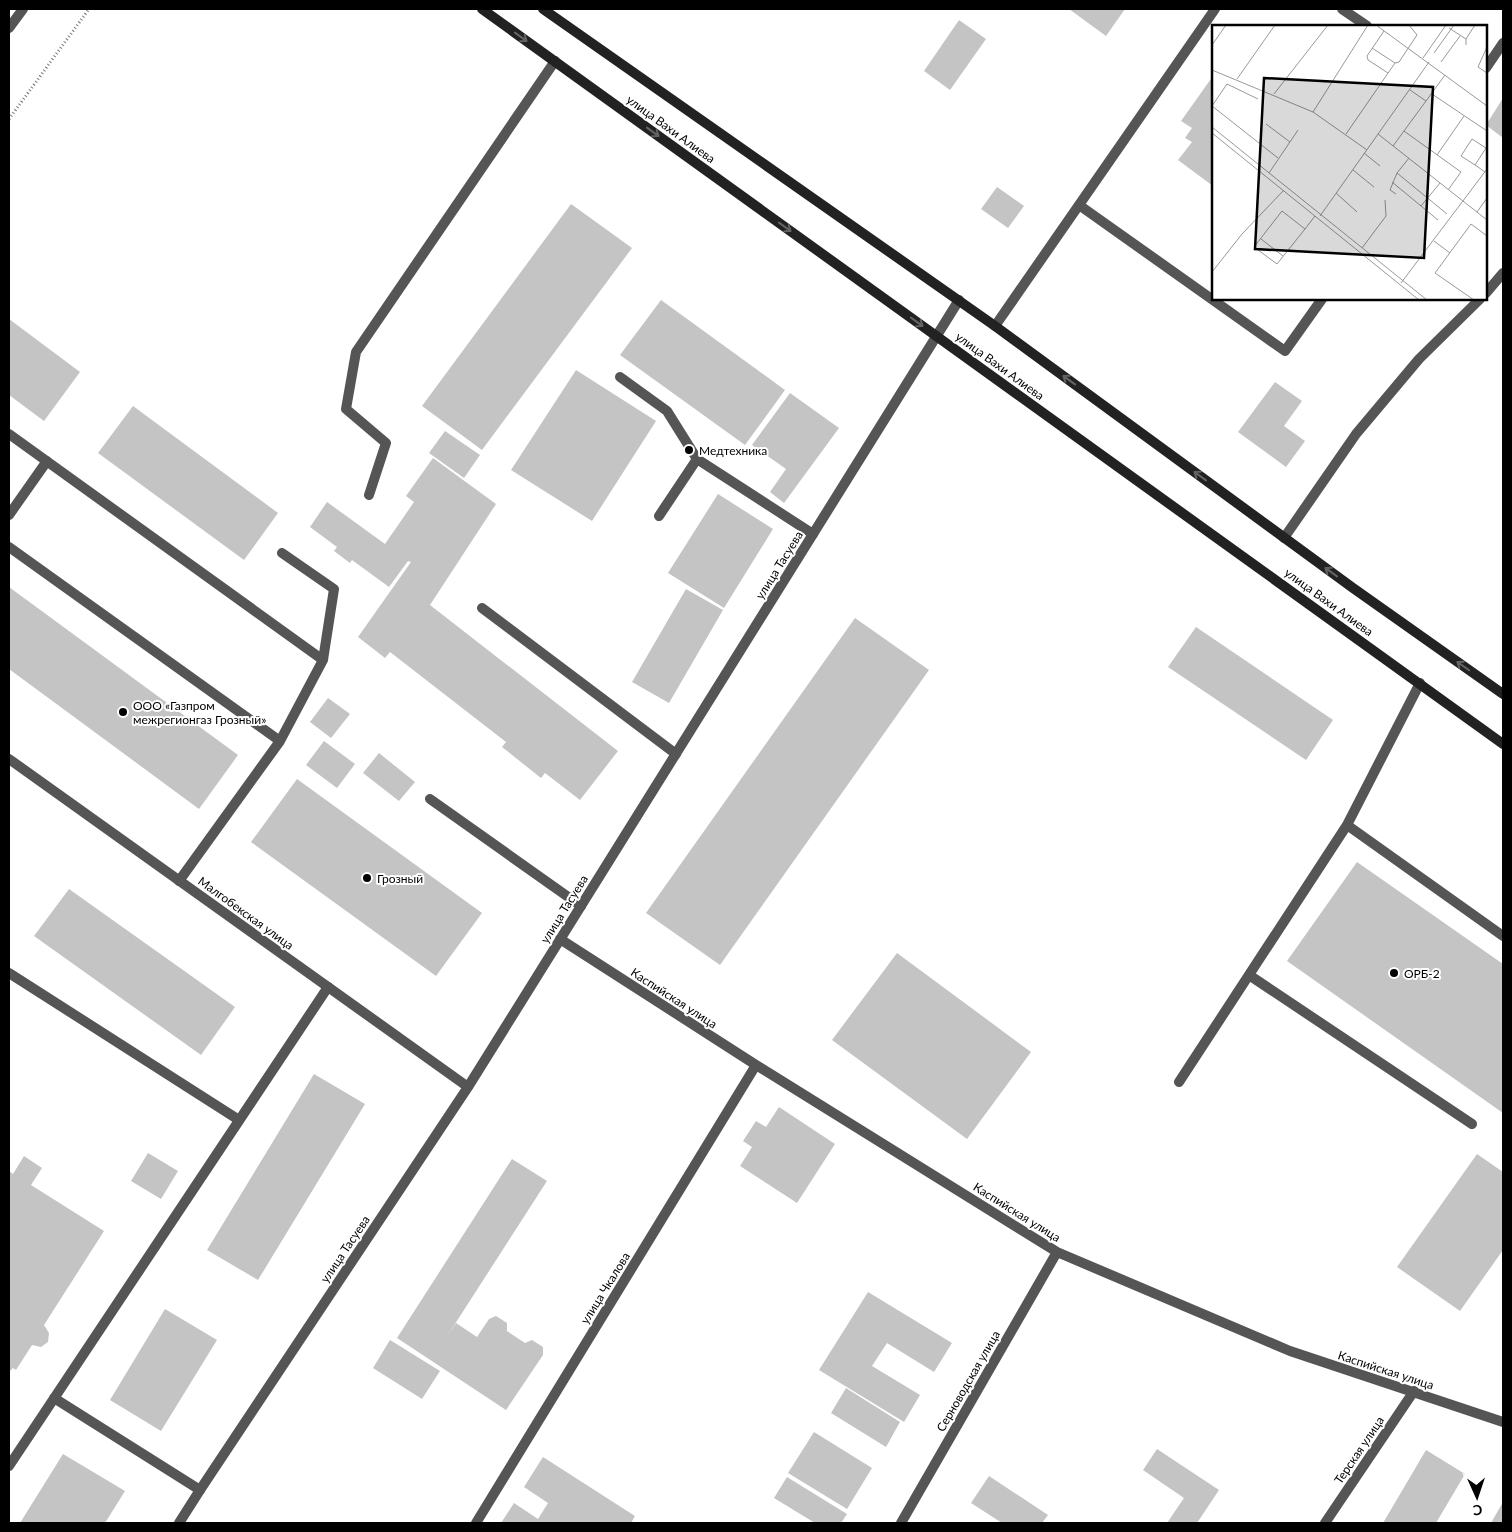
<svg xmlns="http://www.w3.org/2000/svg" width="1512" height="1532" font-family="Lato,sans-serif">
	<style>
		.building { fill: #c4c4c4 }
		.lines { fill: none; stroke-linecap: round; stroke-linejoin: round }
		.path { stroke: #777; stroke-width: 3; stroke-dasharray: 1 2.5; stroke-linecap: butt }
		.service { stroke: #555; stroke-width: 10 }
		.minor { stroke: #555; stroke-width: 10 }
		.tertiary { stroke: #555; stroke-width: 10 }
		.secondary { stroke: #222; stroke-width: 10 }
		.oneway { stroke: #646464 }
		.poi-dot { fill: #000; stroke: #fff; stroke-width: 2 }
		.labels { text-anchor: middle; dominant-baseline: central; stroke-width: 4; stroke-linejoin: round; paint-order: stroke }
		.street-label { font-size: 12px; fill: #000; stroke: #fff }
		.poi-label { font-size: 12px; fill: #000; stroke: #fff; text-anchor: start }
		.inset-road { fill: none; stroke: #999; stroke-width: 1 }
		.view { fill: #000; fill-opacity: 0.15; stroke: #000; stroke-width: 2.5 }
		.inset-edge { fill: none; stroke: #000; stroke-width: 2.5 }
	</style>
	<rect width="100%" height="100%" fill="#fff"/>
	<path class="building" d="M1069,9H1125L1106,36Z
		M959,20L986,39L950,90L924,71Z
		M1213,76V186L1178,160L1192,142L1185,138L1192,128L1181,121Z
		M1503,98V138L1486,125Z
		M997,187L1024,206L1008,228L981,209Z
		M571,204L632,248L482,450L422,406Z
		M661,300L785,390L745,445L620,355Z
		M9,319L80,372L44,421L9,395Z
		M576,370L656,421L592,521L511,470Z
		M1275,382L1302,401L1284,426L1305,441L1286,467L1238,432Z
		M790,393L839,428L784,503L770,492L786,469L752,445Z
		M133,406L278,513L244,560L98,453Z
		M445,431L480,455L464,478L429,453Z
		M433,458L496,504L430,605L618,751L580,800L545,773L541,778L502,747L506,742L390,652L385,658L358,637L411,562L408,561L389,587L352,560L350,563L334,551L337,547L310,527L327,502L385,544L414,502L406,496Z
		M718,494L773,529L724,608L668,573Z
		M9,587L238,755L199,809L9,669Z
		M686,589L723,610L669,703L632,682Z
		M855,618L929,670L720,965L646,913Z
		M1196,627L1333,720L1306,760L1168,667Z
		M328,698L350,714L331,738L310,722Z
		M324,741L355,764L337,788L306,765Z
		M379,753L415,782L399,801L363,773Z
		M297,779L482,913L436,976L251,842Z
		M1357,862L1503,964V1113L1287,961Z
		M69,889L235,1007L201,1055L34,936Z
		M897,953L1031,1052L967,1139L832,1040Z
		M314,1074L365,1104L258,1280L207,1250Z
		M779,1107L835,1144L797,1203L740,1166L752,1147L743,1141L756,1121L766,1127Z
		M148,1153L178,1171L161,1199L131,1181Z
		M1477,1154L1503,1172V1250L1460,1311L1397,1267Z
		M24,1156L42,1168L31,1185L104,1231L44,1325L49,1333L48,1342L41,1347L32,1345L16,1370L13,1368L9,1372V1171L13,1174Z
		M512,1159L547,1181L444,1341L456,1323L477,1337L489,1319L496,1316L507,1323V1331L525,1343L532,1340L543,1347V1355L506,1410L397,1338Z
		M868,1292L952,1343L934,1372L887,1343L872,1366L920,1395L904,1422L819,1370Z
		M165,1309L217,1340L161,1431L110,1400Z
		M390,1340L440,1371L422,1399L373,1368Z
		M846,1388L900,1422L886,1447L831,1413Z
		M814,1432L872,1468L847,1509L788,1473Z
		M1157,1449L1219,1490L1197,1523H1167L1184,1498L1143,1470Z
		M1426,1450L1465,1474L1436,1523H1383Z
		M63,1454L125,1491L105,1523H20Z
		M543,1457L635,1516L631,1523H501L514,1503L538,1519L548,1503L524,1487Z
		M989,1476L1048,1515L1042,1523H1002L971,1503Z
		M787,1477L847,1514L841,1523H815L774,1498Z
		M1503,1502V1523H1491Z"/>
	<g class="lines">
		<path class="path" d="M9,119L89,9"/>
		<path class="service" d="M1342,9L1367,26
			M1486,68L1503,43
			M1079,205L1285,351L1322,299
			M1486,293L1503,273
			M995,326L1215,9
			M620,377L667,411L697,459L813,534
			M9,434L323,660
			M369,495L386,443L346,409L356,352L555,61
			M9,515L47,461
			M659,516L697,459
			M1284,538L1356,434L1419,359L1480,299
			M9,547L280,741L179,881
			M482,608L676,754
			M280,741L323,660L334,589L282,553
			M430,799L581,906
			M1347,825L1503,936
			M9,973L239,1120
			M1249,975L1472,1124
			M1179,1082L1347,825L1420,683
			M54,1398L200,1490
			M9,1466L328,987"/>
		<path class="minor" d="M9,759L468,1087
			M560,939L756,1065L1057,1252L1290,1351L1503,1422
			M179,1523L200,1490L468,1087L959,300
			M476,1523L756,1065
			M901,1523L1057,1252
			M1325,1523L1414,1391"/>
		<path class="tertiary" d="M9,28L23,9"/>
		<path class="secondary" d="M482,9L1503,744
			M543,9L995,326L1353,588L1503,694"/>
	</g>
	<defs><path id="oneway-shaft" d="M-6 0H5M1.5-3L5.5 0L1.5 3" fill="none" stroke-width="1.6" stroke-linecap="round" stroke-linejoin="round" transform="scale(1.25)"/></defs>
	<g class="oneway">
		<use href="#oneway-shaft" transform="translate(521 37) rotate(36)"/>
		<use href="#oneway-shaft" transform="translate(653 132) rotate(36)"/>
		<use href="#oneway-shaft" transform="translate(785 227) rotate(36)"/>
		<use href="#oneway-shaft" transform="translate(917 322) rotate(36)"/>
		<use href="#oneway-shaft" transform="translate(1069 380) rotate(-144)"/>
		<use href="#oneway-shaft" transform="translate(1200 476) rotate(-144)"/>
		<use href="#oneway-shaft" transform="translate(1331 572) rotate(-144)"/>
		<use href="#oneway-shaft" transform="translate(1463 666) rotate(-145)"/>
	</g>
	<g class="poi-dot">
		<circle cx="689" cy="450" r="5"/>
		<circle cx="123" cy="712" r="5"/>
		<circle cx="367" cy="878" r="5"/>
		<circle cx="1394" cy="973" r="5"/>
	</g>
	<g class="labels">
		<g class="street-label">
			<text transform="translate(671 129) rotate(36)">улица Вахи Алиева</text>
			<text transform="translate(1000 366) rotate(36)">улица Вахи Алиева</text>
			<text transform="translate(779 565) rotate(-58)">улица Тасуева</text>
			<text transform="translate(1329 602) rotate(36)">улица Вахи Алиева</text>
			<text transform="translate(564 909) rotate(-58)">улица Тасуева</text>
			<text transform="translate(246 913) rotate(36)">Малгобекская улица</text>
			<text transform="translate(674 998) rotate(33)">Каспийская улица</text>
			<text transform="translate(1017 1212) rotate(32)">Каспийская улица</text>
			<text transform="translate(345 1249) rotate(-56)">улица Тасуева</text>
			<text transform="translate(605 1288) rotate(-58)">улица Чкалова</text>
			<text transform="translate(1386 1370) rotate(18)">Каспийская улица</text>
			<text transform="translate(968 1381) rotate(-60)">Серноводская улица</text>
			<text transform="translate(1359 1450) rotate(-56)">Терская улица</text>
		</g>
		<g class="poi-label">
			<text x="699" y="450">Медтехника</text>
			<text x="133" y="705">ООО «Газпром<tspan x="133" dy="14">межрегионгаз Грозный»</tspan></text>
			<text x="377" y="878">Грозный</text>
			<text x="1404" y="973">ОРБ-2</text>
		</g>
	</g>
	<g transform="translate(1212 25)">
		<rect width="275" height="275" fill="#fff"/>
		<path class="inset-road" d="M164,0L275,81M237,3L254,14V20M172,6L155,31L156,35L176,48M254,14L263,0M0,20L14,0M275,22L266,42L275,48M160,23L183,38L187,37L205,10L197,0M222,28L242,0M211,33L234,0M229,37L248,11M0,45L101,87L155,125M25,54L63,0M198,65L214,76M62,69L116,0M220,69L275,106M46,74L15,59L0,81L66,133M101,87L156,0M54,99L78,117M0,102L215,275M192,106L249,147L236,165M0,108L207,275M134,109L183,38M166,109L275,195M181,121L233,50M152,128L168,141M225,130L252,91M197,133L185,148L235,189M263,140L274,123L260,114L249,131L263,140L266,142L273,147M141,145L162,162M57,148L86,105M180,157L226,195M124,168L145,187M184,169L178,165L185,148M209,181L228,158M265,187L275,173M108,191L217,37M93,204L70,186L42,222L65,239L93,204L103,191M49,214L71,231M222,216L238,228M150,223L174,191L173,175M0,247L30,209L72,165M189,258L275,144M262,275L223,248L259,199L275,211"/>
		<path class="view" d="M52,53L221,62L212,233L43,224Z"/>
		<rect width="275" height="275" class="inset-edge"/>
	</g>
	<rect width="1512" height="1532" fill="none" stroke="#000000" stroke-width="20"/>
	<g transform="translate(1477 1497) rotate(177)" stroke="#ffffff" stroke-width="4" paint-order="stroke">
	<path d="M0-4L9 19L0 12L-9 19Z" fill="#000000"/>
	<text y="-8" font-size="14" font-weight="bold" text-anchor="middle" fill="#000000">С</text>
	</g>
</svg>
